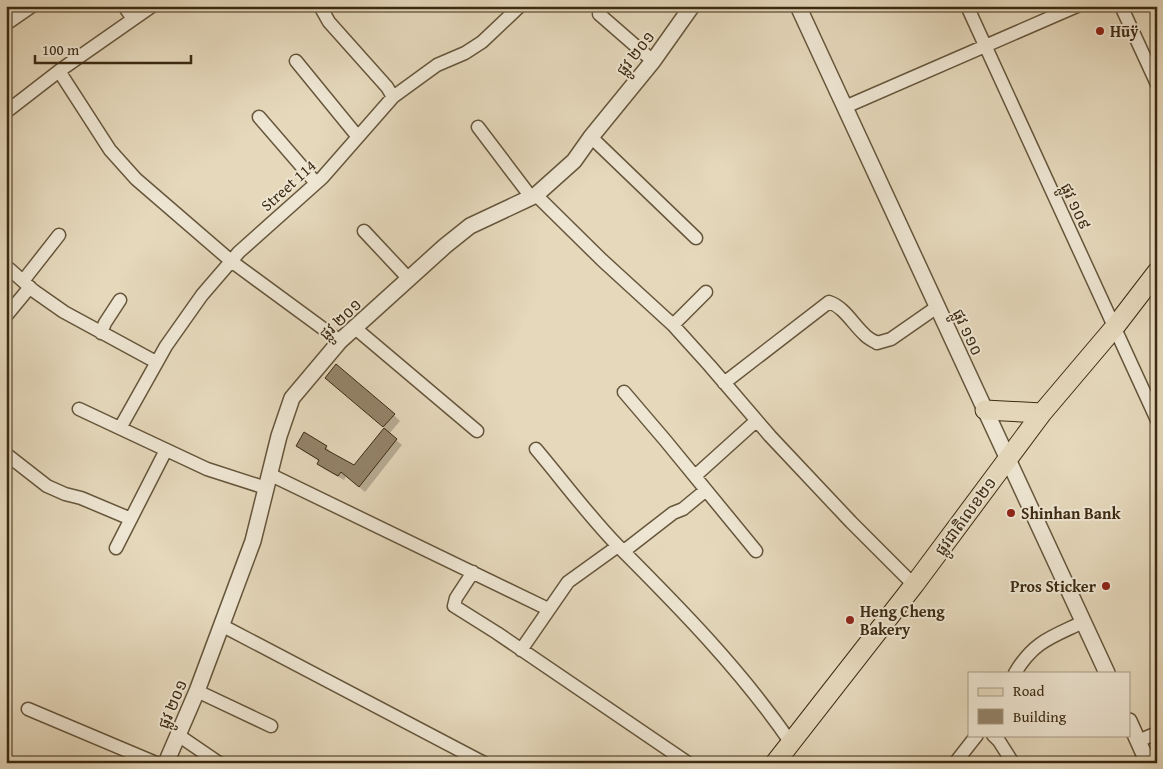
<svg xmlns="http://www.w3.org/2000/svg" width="1163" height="769" font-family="'Gentium Book Plus','Noto Sans Khmer',serif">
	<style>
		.shadow { fill: #0003 }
		.building { fill: #94846a; stroke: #3c2a12 }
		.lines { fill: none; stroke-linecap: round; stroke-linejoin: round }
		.minor-casing { stroke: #66563c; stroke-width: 15 }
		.tertiary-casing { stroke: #66563c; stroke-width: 18 }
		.primary-casing { stroke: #3c2a12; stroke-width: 21 }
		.minor { stroke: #eee6d3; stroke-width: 12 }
		.tertiary { stroke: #eee6d3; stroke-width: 15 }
		.primary { stroke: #e5d8bb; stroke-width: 19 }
		.poi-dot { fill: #8f2418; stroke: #eee6d3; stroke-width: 2 }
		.labels { text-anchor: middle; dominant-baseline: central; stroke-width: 4; stroke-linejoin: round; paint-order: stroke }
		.poi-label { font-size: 16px; font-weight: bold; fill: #3c2a12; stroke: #eee6d3; text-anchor: start }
		.street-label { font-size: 16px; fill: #3c2a12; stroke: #eee6d3 }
	</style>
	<rect width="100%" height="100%" fill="#e5d8bb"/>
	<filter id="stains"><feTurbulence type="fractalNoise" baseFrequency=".004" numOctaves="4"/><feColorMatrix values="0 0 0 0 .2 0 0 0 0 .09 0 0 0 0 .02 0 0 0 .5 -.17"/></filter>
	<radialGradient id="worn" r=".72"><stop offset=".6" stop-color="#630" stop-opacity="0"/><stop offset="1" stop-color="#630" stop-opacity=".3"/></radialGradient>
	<path class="shadow" d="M333,384L394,415L400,421L389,434L402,445L365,492L346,476L344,480L324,469L318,464L319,461L303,451L297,446L326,447L331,452V453L354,467L385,428Z"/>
	<path class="building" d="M336,364L395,414L383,427L325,378Z
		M384,428L397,439L359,487L341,472L338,476L317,464L319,460L296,446L304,432L327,446L325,449L354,465Z"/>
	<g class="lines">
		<defs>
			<path id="minor" d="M124,6L133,19
				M320,6L329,22L387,87L393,97
				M967,6L1157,420
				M1121,6L1157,84
				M599,14L653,61
				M6,24L32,6
				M296,61L358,137
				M59,71L110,150L136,179L231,261L340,341
				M845,107L1077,6
				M6,112L59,71L152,6
				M259,117L316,183
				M478,127L531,197
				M591,137L696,238
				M536,195L602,260L673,325L710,366L770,436L851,522L914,585
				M364,231L409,279
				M6,266L34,291L64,312L156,362
				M23,281L59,235
				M6,316L30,287
				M673,325L706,292
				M355,328L477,431
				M101,333L105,323L120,300
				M724,383L829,302C844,307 853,324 864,334C867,338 872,340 877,343L891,339L937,307
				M624,392L665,440L756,551
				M79,409L207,469L266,488
				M120,428L166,346L202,295L239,252L322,178L393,97L437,65L465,53L482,42L520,6
				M536,449C563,481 588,515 617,545C679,607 741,670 791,743
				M6,454L47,486L65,494L81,498L131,519
				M269,474L548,609
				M695,476L756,421
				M116,548L166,450
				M624,551L673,513L683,509L706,490
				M473,572L456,598L454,606L497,633L688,763
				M221,625L484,763
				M521,650L568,582L618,546
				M1015,673C1034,641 1052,637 1083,622
				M197,691L271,726
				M28,709L156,763
				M178,735L219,763
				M993,735L999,741L1013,763
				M1138,741L1157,733
				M955,763L977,735"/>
			<path id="tertiary" d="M798,6L1107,673
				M1129,721L1148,763
				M166,763L197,691L253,541L279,436L292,398L340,341L445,246L470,226L536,195L574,161L591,137L653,61L692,6"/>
			<path id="primary" d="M985,410L1042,413
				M775,763L914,585L1042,413L1114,328L1157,272"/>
		</defs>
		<use href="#minor" class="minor-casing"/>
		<use href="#tertiary" class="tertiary-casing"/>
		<use href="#primary" class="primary-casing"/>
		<use href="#minor" class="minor"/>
		<use href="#tertiary" class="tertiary"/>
		<use href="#primary" class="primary"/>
	</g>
	<g class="poi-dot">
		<circle cx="1100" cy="31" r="5"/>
		<circle cx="1011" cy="513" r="5"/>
		<circle cx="1106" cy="586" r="5"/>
		<circle cx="850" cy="620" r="5"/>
	</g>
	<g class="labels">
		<g class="poi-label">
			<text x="1110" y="31">Hūÿ</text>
			<text x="1021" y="513">Shinhan Bank</text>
			<text x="1096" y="586" text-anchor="end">Pros Sticker</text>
			<text x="860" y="611">Heng Cheng<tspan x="860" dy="18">Bakery</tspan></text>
		</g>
		<g class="street-label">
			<text transform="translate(635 53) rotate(-52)">ផ្លូវ ២០១</text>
			<text transform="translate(288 185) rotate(-42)">Street 114</text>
			<text transform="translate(1076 206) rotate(65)">ផ្លូវ ១០៩</text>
			<text transform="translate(340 319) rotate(-44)">ផ្លូវ ២០១</text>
			<text transform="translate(968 332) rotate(65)">ផ្លូវ ១១០</text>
			<text transform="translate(965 516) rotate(-54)">ផ្លូវជាតិលេខ២១</text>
			<text transform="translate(172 704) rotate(-67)">ផ្លូវ ២០១</text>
		</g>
	</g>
	<rect width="1163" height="769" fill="none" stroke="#e5d8bb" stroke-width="25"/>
	<rect x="8" y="8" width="1148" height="754" fill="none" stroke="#3c2a12" stroke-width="2.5"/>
	<rect x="12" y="12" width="1138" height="744" fill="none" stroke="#3c2a12"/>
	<rect x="968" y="672" width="162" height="65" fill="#eee6d3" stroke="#a79b86"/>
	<rect x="978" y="688" width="25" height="8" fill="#e5d8bb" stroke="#a79b86"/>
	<text x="1013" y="696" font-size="15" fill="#3c2a12">Road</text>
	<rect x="978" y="709" width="25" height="15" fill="#94846a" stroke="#a79b86"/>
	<text x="1013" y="722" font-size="15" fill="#3c2a12">Building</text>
	<path d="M35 55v8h156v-8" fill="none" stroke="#3c2a12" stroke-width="2.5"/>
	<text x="42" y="55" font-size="15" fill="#3c2a12" stroke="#eee6d3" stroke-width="4" paint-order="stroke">100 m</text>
	<rect width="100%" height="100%" filter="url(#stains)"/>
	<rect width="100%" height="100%" fill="url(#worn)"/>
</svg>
